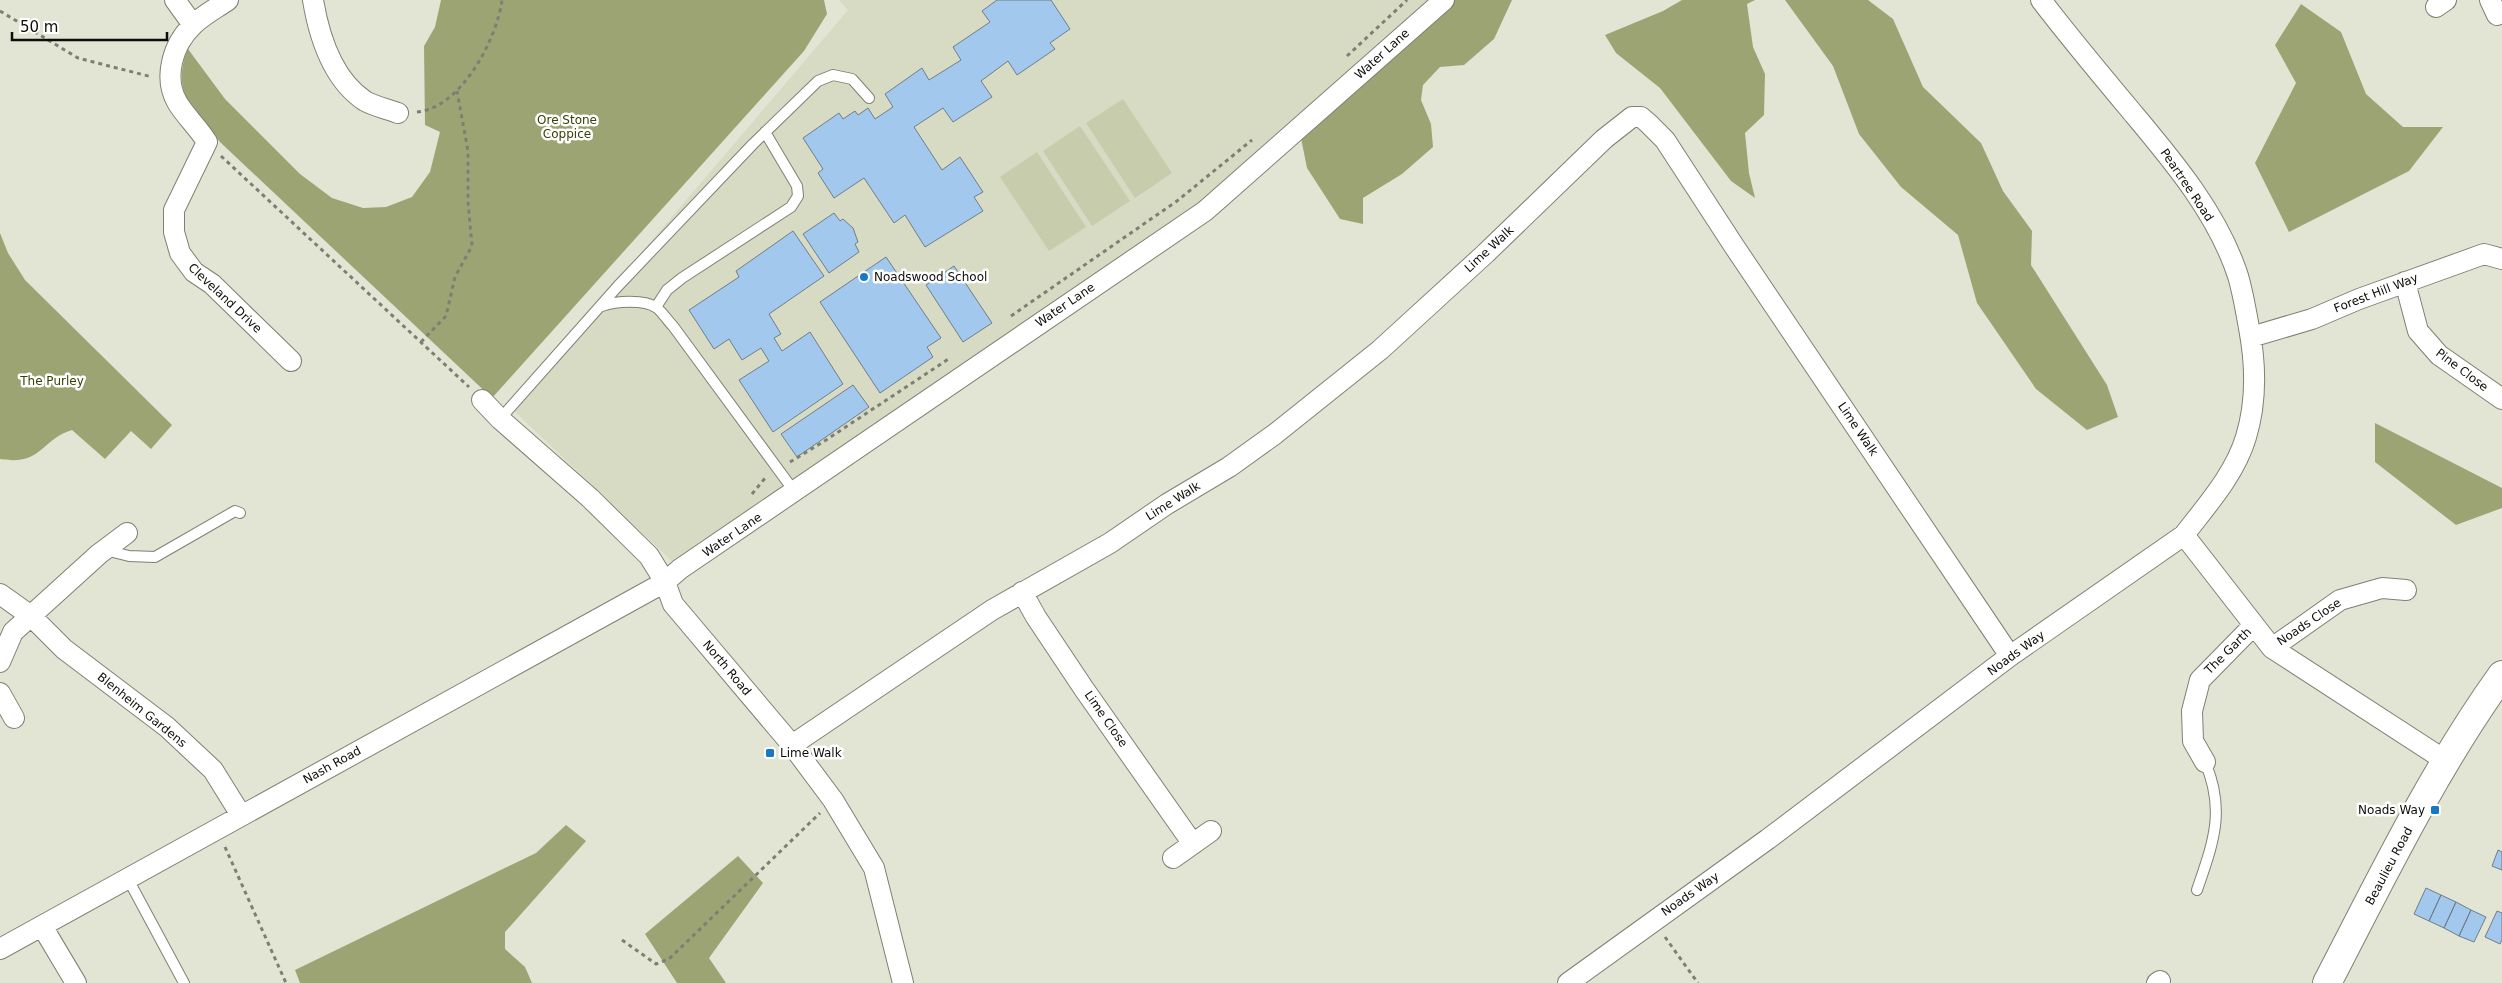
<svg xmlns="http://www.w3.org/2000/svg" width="2502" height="983" font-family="'DejaVu Sans',sans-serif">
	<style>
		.built { fill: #d7dbc3 }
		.green { fill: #c7ccad }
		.forest { fill: #9da474 }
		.building { fill: #a2c8ed; stroke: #717d89 }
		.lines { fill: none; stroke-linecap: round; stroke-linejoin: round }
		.lane-casing { stroke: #7e8172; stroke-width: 12 }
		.street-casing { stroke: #7e8172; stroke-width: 22 }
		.secondary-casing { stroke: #7e8172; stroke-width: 30 }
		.path { stroke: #7d7f73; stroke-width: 3; stroke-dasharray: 4 4; stroke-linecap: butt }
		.lane { stroke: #fff; stroke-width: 10 }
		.street { stroke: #fff; stroke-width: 20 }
		.secondary { stroke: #fff; stroke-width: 28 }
		.poi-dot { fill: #1779c5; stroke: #fff; stroke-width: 2 }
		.labels { text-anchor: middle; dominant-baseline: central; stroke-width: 5; stroke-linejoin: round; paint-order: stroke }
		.street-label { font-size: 12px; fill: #0d0e09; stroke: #fff }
		.park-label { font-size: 12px; fill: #3a3f03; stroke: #fff }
		.poi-label { font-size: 12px; fill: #0d0e09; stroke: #fff; text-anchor: start }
	</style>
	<rect width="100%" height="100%" fill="#e2e5d4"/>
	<path class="built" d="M839,0H1444L1205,211L680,569L510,407L848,10Z"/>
	<path class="green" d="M1123,99L1172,173L1135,198L1086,123Z
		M1080,126L1130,201L1092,226L1043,151Z
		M1037,152L1086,227L1049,251L1000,177Z"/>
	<path class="forest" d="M441,0H824L827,14L804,51L492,398L221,143C194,111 170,93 188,49L225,99L300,174L332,198L363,208L386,207L412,197L430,172L440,132L425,125L424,46L435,27Z
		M1436,0H1512L1494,39L1464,65L1440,67L1423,85L1421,100L1431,124L1433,147L1402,174L1363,198V224L1340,219L1307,168L1298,123Z
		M1682,0H1755L1747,4L1753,47L1765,74L1764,115L1745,133L1749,173L1755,198L1731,181L1660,88L1616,53L1605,35L1663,11Z
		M1785,0H1868L1893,19L1923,87L1981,143L2003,191L2032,231L2031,265L2107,385L2118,417L2087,430L2036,389L1977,303L1958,235L1901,187L1859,134L1833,66Z
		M2301,4L2341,32L2366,94L2403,127H2443L2409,171L2289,232L2255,163L2296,83L2275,45Z
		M0,233L8,253L25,280L172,425L151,449L131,431L105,459L72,430C40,440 42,466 0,459Z
		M2375,423L2502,488V508L2456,525L2375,462Z
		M566,825L586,841L505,932V949L525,967L532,983H300L295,970L536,853Z
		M738,856L763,883L709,958L726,983H677L645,934Z"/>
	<path class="building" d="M997,0H1051L1070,29L1050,43L1055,49L1017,75L1008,61L981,81L992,97L953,122L943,108L914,127L942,170L960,157L983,192L974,197L983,211L925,247L905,215L894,223L864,178L834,198L818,173L823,169L803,138L839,113L843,119L855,111L858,115L868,108L875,119L893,107L885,94L922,68L929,80L961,60L953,47L990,22L982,11Z
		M834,213L840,221L843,219L853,228L858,242L855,244L859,252L829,273L803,234Z
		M793,231L824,276L769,314L781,334L774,338L782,351L810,332L843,384L773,432L739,380L769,361L761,348L742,360L729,339L714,349L689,310L739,277L736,271Z
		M886,257L941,338L927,347L933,357L880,393L820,302Z
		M954,266L992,323L963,342L926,285Z
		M853,385L869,407L797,457L781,434Z
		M2498,850L2502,852V870L2492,866Z
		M2426,888L2441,895L2429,921L2414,914Z
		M2441,895L2456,902L2444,928L2429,921Z
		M2456,902L2471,910L2459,936L2444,928Z
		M2471,910L2486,917L2474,942L2459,936Z
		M2497,911L2502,913V940L2500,944L2485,937Z"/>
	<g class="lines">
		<defs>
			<path id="lane" d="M602,306C615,301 645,299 657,308C663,313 668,321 673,326L794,491
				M656,307L667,290L682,278L791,207L798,196L797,186L765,132
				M500,419L618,286L753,144L818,81L833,75L852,79L869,98
				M105,550L129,556L155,557L235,511L240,513
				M128,879L184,983
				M2197,890C2213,843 2226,811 2205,762"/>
			<path id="street" d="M175,0L193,25
				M228,0C217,8 203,15 193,25C173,44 163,77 177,102C185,116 198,127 207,142L174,210V232L180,253L194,272L212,284L291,361
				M313,0C319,36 332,79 365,101C374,106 387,109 398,113
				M2041,0C2070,38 2101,75 2132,112C2173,161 2218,214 2238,276C2243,293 2246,311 2249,328C2256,365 2257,401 2246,437C2235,474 2207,505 2184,535
				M2490,0L2497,15
				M2436,7L2446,0
				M2405,282L2418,331L2439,355L2502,399
				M2251,337L2312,319L2359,299L2484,254L2502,259
				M482,400L500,419L590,498L649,556L665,582L673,604L792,745L833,800L874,868L903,983
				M1022,592L1036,617L1084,689L1193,844
				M0,594L31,616L64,649L167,727L213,770L241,815
				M2272,648L2340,600L2382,588L2406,590
				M0,662L13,632L99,554L127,533
				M0,693L14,718
				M792,745L992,610L1110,543L1167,504L1229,467L1275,434L1380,350L1486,253L1604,139L1632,117H1641L1648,123L1665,140L1734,246L2010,656
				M2205,762L2193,741L2192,711L2200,680L2254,625
				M1173,858L1211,831
				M42,926L76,983
				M0,949L665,582L680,569L1205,211L1444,0
				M1568,983L1768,839L2010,656L2184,535L2272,648L2446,761
				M2157,983L2160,981"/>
			<path id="secondary" d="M2327,983C2381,879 2433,771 2502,675"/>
		</defs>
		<use href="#lane" class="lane-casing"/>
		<use href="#street" class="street-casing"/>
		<use href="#secondary" class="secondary-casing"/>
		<path class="path" d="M0,11L78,58L152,77
			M1347,56L1407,0
			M417,112C461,108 497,39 502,0
			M221,156L469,387
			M1011,316L1177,201L1252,140
			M421,342L446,316L455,277L472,246L468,202V151L457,91
			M790,462L823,442L950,358
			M752,494L766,477
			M225,847L286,983
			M1665,937L1698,983
			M622,940L656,964L669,959L820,813"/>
		<use href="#lane" class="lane"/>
		<use href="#street" class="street"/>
		<use href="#secondary" class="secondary"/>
	</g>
	<g class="poi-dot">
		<circle cx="864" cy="277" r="5"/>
		<rect x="765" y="748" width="10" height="10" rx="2.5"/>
		<rect x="2430" y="805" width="10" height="10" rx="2.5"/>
	</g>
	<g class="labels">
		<g class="street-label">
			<text transform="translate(1382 54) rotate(-42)">Water Lane</text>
			<text transform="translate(2187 185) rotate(56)">Peartree Road</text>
			<text transform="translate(1489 249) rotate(-43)">Lime Walk</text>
			<text transform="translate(2376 293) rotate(-21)">Forest Hill Way</text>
			<text transform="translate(225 298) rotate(43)">Cleveland Drive</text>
			<text transform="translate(1065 305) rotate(-34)">Water Lane</text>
			<text transform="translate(2462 370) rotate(37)">Pine Close</text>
			<text transform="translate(1858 429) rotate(56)">Lime Walk</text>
			<text transform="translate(1173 501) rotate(-32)">Lime Walk</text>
			<text transform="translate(732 535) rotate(-34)">Water Lane</text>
			<text transform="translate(2309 622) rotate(-34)">Noads Close</text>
			<text transform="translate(2228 651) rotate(-45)">The Garth</text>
			<text transform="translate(2016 653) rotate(-36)">Noads Way</text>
			<text transform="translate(727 668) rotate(50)">North Road</text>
			<text transform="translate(142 710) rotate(39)">Blenheim Gardens</text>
			<text transform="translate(1106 719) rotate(55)">Lime Close</text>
			<text transform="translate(332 765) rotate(-29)">Nash Road</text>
			<text transform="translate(2389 866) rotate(-62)">Beaulieu Road</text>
			<text transform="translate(1690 894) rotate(-35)">Noads Way</text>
		</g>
		<g class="park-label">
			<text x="567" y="120">Ore Stone<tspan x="567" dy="14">Coppice</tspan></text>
			<text x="52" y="381">The Purley</text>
		</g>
		<g class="poi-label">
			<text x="874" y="277">Noadswood School</text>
			<text x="780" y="753">Lime Walk</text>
			<text x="2425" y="810" text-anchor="end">Noads Way</text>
		</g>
	</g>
	<path d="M12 32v8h155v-8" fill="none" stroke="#0d0e09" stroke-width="2.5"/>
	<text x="20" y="32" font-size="15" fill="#0d0e09" stroke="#ffffff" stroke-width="4" paint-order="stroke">50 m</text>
</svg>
